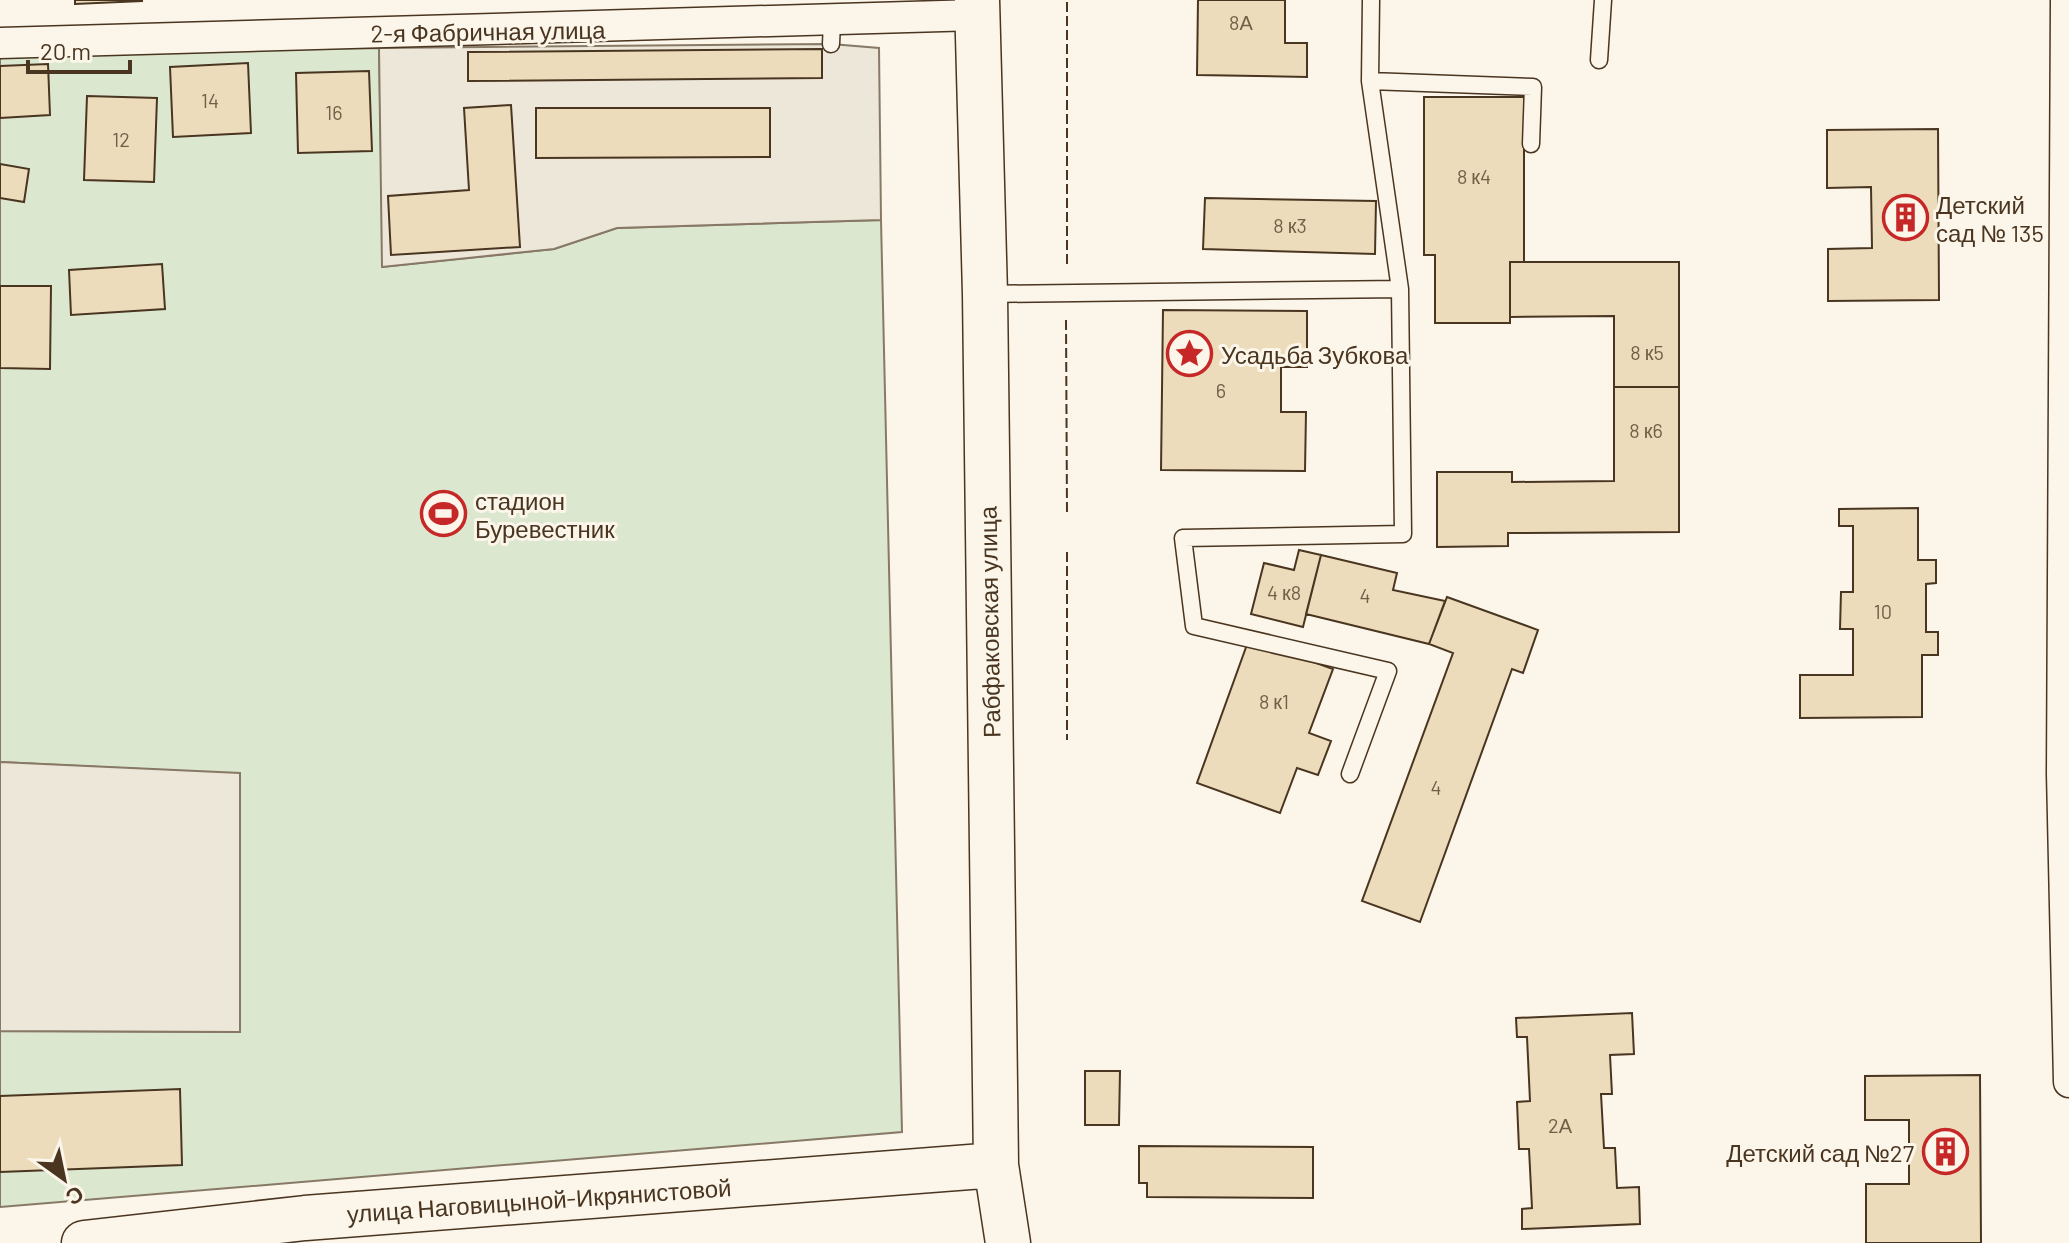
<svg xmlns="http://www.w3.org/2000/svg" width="2069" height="1243" font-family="Barlow,sans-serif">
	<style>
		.green { fill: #dce7d0; stroke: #887966; stroke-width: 2 }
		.parking { fill: #ede7d9; stroke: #887966; stroke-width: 2 }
		.building { fill: #ecdcbc; stroke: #4a3520; stroke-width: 2 }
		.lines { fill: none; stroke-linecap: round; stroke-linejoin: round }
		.service-casing { stroke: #4a3520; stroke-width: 19 }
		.minor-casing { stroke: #4a3520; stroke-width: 33 }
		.secondary-casing { stroke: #4a3520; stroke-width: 47 }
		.service { stroke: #fbf6e9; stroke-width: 16 }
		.minor { stroke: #fbf6e9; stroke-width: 30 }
		.secondary { stroke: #fbf6e9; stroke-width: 44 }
		.fence { stroke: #4a3520; stroke-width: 2; stroke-dasharray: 10 4; stroke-linecap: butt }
		.labels { text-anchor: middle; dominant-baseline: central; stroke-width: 6; stroke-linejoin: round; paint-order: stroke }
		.number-label { font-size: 20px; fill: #725f47 }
		.street-label { font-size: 24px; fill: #4a3520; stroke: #fbf6e9 }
		.poi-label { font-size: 24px; fill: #4a3520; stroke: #fbf6e9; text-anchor: start }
	</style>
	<rect width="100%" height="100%" fill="#fbf6e9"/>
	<path class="green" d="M379,48L383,267L554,249L617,228L881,220L902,1132L0,1207V1031L240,1032V774L0,762V51Z"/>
	<path class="parking" d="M831,44L879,48L881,220L617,228L554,249L382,267L379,48Z
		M0,762L240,773V1032L0,1031Z"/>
	<path class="building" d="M75,0H142V1L75,4Z
		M1198,0H1285V43H1307V77L1197,75Z
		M822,49V78L468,81V52Z
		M248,63L251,133L173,137L170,67Z
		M48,64L50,115L0,118V66Z
		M369,71L372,151L298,153L296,73Z
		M87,96L157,98L154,182L84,180Z
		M1424,97H1524V262H1510V323H1435V255H1424Z
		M511,105L520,247L391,255L388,196L469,190L464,108Z
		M536,108H770V157L536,158Z
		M1938,129L1939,300L1828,301V249L1872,248L1871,187L1827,188V130Z
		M0,164L29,169L24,202L0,198Z
		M1205,198L1376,201L1375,254L1203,249Z
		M1510,262H1679V387H1614V316L1510,317Z
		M162,264L165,309L71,315L69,270Z
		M0,286H51L50,369L0,368Z
		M1163,310L1307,311V367H1281V412H1306L1305,471L1161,470Z
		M1614,387H1679V532L1508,533V546L1437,547V472H1512V482L1614,481Z
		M1918,508V560H1936V583L1926,584V632H1938V655H1922V717L1800,718V675H1853V629H1840L1841,592H1853V526H1839V509Z
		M1299,550L1321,555L1303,627L1251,614L1264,563L1294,570Z
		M1321,555L1397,573L1393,590L1445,601L1429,644L1306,614Z
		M1447,597L1538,630L1523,673L1512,669L1420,922L1362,901L1453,653L1429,644Z
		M1249,639L1333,669L1309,733L1331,741L1318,775L1297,768L1280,813L1197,783Z
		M1632,1013L1634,1054L1610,1055L1612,1094H1601L1604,1148H1615L1617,1188L1639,1187L1640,1224L1522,1229V1209L1532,1208L1529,1149H1519L1517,1102L1530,1101L1527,1037H1517L1516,1018Z
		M1085,1071H1120L1119,1125H1085Z
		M1980,1075L1981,1243H1866V1184H1909V1120H1865V1076Z
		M180,1089L182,1165L0,1172V1096Z
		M1139,1146L1313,1147V1198L1147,1197V1183H1139Z"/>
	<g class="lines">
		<defs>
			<path id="service" d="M831,44L832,22
				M1599,60L1603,0
				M1370,81L1371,0
				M986,294L1400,289L1370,81L1533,87L1531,144
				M1350,774L1388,671L1194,626L1183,538L1403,534L1400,289"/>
			<path id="minor" d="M2066,0L2062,774L2069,1082
				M0,43L977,15"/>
			<path id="secondary" d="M977,0L985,294L996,1165L1008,1243
				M84,1243L305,1218L996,1165"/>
		</defs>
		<use href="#service" class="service-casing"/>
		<use href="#minor" class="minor-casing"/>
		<use href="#secondary" class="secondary-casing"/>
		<use href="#service" class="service"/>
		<use href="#minor" class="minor"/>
		<use href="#secondary" class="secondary"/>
		<path class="fence" d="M1067,264V0
			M1066,320L1067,513
			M1067,552V740"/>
	</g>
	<defs>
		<symbol id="building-ring" viewBox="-11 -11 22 22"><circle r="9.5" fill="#fbf6e9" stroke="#c62828" stroke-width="1.5"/><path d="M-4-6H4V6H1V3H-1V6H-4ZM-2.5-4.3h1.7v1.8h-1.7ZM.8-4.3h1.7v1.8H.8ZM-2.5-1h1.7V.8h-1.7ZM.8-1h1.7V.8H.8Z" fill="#c62828"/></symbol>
		<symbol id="sight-ring" viewBox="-11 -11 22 22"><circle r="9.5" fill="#fbf6e9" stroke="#c62828" stroke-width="1.5"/><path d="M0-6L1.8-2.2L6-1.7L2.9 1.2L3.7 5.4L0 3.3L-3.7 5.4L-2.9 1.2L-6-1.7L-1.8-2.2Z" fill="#c62828"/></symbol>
		<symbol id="stadium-ring" viewBox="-11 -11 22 22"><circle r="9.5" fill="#fbf6e9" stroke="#c62828" stroke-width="1.5"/><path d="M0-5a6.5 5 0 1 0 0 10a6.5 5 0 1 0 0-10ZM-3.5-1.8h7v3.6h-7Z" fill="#c62828"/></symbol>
	</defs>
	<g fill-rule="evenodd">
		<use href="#building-ring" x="1880" y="192" width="51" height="51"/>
		<use href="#sight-ring" x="1164" y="328" width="51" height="51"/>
		<use href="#stadium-ring" x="418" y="488" width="51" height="51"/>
		<use href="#building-ring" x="1920" y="1126" width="51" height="51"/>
	</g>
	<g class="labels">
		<g class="number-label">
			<text x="1241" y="22">8А</text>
			<text x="210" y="100">14</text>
			<text x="334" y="112">16</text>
			<text x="121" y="139">12</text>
			<text x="1474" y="176">8 к4</text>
			<text x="1290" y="225">8 к3</text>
			<text x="1647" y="352">8 к5</text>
			<text x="1221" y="390">6</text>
			<text x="1646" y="430">8 к6</text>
			<text x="1284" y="592">4 к8</text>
			<text x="1365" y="595">4</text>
			<text x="1883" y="611">10</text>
			<text x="1274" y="701">8 к1</text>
			<text x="1436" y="787">4</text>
			<text x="1560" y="1125">2А</text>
		</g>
		<g class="street-label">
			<text transform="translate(488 31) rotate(-1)">2-я Фабричная улица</text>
			<text transform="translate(989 622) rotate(-91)">Рабфаковская улица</text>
			<text transform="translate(539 1200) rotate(-4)">улица Наговицыной-Икрянистовой</text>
		</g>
		<g class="poi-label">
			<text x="1936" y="204">Детский<tspan x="1936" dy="28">сад № 135</tspan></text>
			<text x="1221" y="354">Усадьба Зубкова</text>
			<text x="475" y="500">стадион<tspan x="475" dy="28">Буревестник</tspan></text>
			<text x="1914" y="1152" text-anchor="end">Детский сад №27</text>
		</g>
	</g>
	<g transform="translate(64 1179) rotate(147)" stroke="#fbf6e9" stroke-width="6" paint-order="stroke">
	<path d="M0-6L14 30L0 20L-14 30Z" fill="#4a3520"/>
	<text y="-12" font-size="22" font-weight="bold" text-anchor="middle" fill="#4a3520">С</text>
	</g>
	<path d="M28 60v12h102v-12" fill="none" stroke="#4a3520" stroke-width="4"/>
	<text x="40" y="60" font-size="24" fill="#4a3520" stroke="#fbf6e9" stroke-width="6" paint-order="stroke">20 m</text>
</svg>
